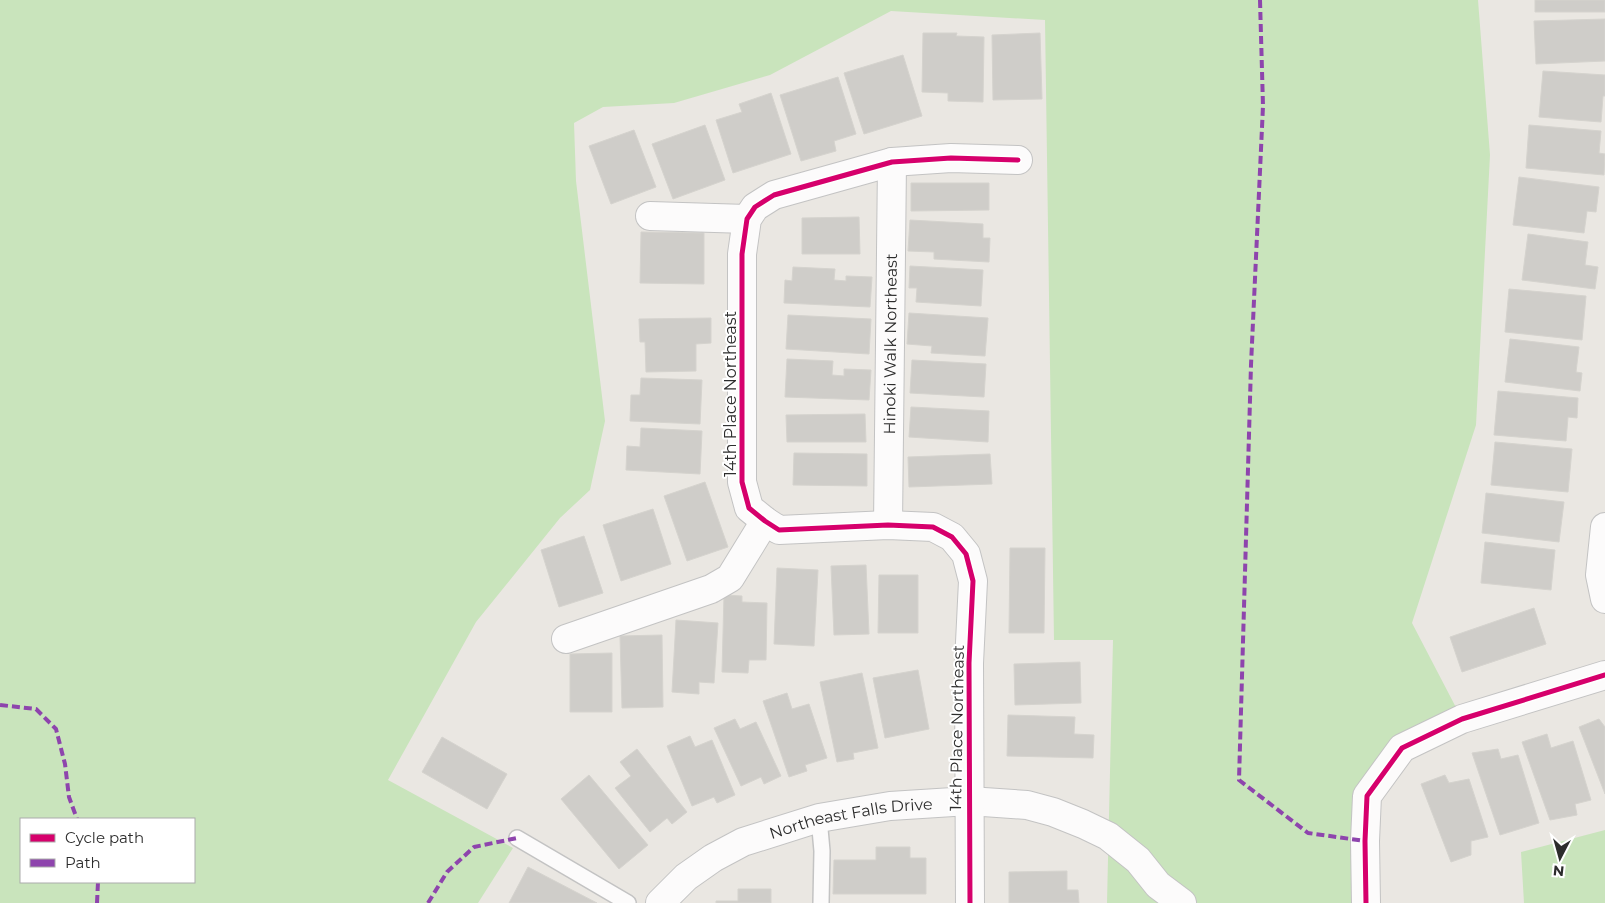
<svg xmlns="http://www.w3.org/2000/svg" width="1605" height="903" font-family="Montserrat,sans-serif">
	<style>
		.green { fill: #c9e4bc; fill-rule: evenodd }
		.building { fill: #cfcdc9; stroke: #d5d3ce }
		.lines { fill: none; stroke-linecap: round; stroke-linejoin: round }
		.lane-casing { stroke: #c3c3c3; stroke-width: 18 }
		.street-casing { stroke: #c3c3c3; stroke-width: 30 }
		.lane { stroke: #fcfbfb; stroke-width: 15 }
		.street { stroke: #fcfbfb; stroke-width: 28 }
		.quiet { stroke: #8e44ad; stroke-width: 4; stroke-dasharray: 8 4; stroke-linecap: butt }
		.cycleway-casing { stroke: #fff; stroke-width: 8 }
		.cycleway { stroke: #d6006c; stroke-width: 5 }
		.labels { text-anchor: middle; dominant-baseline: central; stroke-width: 4; stroke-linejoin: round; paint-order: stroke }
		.street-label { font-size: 16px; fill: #2c2c2c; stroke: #fff }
	</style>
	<rect width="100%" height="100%" fill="#eae7e2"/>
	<path class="green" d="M0,0H1478L1490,155L1476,425L1412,623L1462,719L1402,748L1367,796L1366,903H1107L1113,640H1054L1045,20L891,11L770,75L674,103L603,107L574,123L576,181L605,421L590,490L560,518L476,622L388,780L513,848L478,903H0ZM21,819H194V882H21Z
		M1605,830V903H1524L1521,852Z"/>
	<path class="building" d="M1535,0H1605V12H1535Z
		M1605,19V61L1536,64L1534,21Z
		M923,33H957L956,36L984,37L983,102L948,101V93L922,92Z
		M1040,33L1042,99L993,100L992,35Z
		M903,55L922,116L864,134L844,73Z
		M1543,71L1605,75V96H1603L1601,122L1539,117Z
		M838,77L856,134L834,141L836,151L801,161L780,95Z
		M771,93L791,154L733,173L716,120L742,112L739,104Z
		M705,125L725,180L673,199L652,144Z
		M1529,125L1601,131L1599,153L1605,154L1604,175L1526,168Z
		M634,130L656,187L611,204L589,146Z
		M1519,177L1599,187L1596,212L1587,211L1584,233L1513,225Z
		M911,183H989V210L911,211Z
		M859,217L860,254H802V218Z
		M910,220L983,224V238H990L989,262L934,259V252L908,251Z
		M641,232L704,233V284L640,283Z
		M1528,234L1588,242L1585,265L1598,267L1595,289L1522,280Z
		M910,266L983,270L981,306L916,302L917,288H909Z
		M793,267L835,269L834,280L846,281V276L872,277L870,307L784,303L785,280L792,281Z
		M1509,289L1586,296L1582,340L1505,332Z
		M909,313L988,318L985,356L931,353L932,346L907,344Z
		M788,315L871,319L869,354L786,349Z
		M711,318V343L696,344V371L646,372L645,342H640L639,319Z
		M1510,339L1579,347L1576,372L1582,373L1580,391L1505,382Z
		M787,359L833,361L832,375L844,376V369L871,370L869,400L785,397Z
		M912,360L986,364L984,397L910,393Z
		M641,378L702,380L700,424L630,421L631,395H640Z
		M1498,391L1578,398L1577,418L1568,417L1566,441L1494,435Z
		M911,407L989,411L988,442L909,437Z
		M865,414L866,442H787L786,415Z
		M641,428L702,431L700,474L626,470L627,446L640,447Z
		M1495,442L1572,449L1568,492L1491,485Z
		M794,453L867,454V486L793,485Z
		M990,454L992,484L909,487L908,457Z
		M705,482L728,547L687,561L664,496Z
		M1486,493L1564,502L1559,542L1482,533Z
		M653,509L671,564L621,581L603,525Z
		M584,536L603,593L559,607L541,550Z
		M1485,542L1555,550L1551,590L1481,583Z
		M1010,548H1045L1044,633H1009Z
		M866,565L869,634L834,635L831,566Z
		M777,568L818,570L814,646L774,644Z
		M879,575H918V633H878Z
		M724,595L742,596V602L767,603L766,660H749L748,673L722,672Z
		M1534,608L1546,644L1462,672L1450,637Z
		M676,620L718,623L714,683L699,682V694L672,692Z
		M662,635L663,707L622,708L620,636Z
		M612,653V712H570V654Z
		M1080,662L1081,703L1015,705L1014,664Z
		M918,670L929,729L885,738L873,678Z
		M862,673L878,748L853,753L854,759L837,762L820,682Z
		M787,693L792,709L809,704L827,758L805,765L807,771L789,777L763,701Z
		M1008,715L1075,717L1074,734L1094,735L1093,758L1007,756Z
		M735,719L740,729L756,722L781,776L764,784L761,777L741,786L714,728Z
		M1599,719L1605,727V794L1579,727Z
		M1547,734L1551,748L1573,741L1591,800L1575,804L1577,815L1550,820L1522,742Z
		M690,736L695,747L712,740L735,795L717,803L714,797L692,806L667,746Z
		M442,737L507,774L487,809L422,772Z
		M637,749L687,812L672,824L667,818L650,832L615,788L631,776L620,762Z
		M1498,749L1501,759L1518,755L1539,823L1500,835L1472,753Z
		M589,775L648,845L619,869L561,799Z
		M1445,775L1449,783L1469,779L1488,837L1471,841V855L1451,862L1421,784Z
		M876,847H910V858H926V894H833L834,860H876Z
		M528,867L597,903H509Z
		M1067,871V890H1078L1079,903H1009V872Z
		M738,889H771V903H716V901H738Z"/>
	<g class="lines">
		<defs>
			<path id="lane" d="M819,818L822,851L821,903
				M517,838L628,903"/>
			<g id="street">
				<path d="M650,216L747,219"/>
				<path id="s1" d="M888,525L892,162"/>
				<path d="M1605,527L1600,575L1605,599"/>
				<path d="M566,639L711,589L730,578L765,521"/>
				<path id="s2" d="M660,903L686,877L713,858L743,842L819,818L890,806L969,801L1027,805L1053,812L1083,824L1108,836L1138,860L1158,885L1182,903"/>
				<path d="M970,903L969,663L973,581L966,554L952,537L933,527L888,525L779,530L765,521L749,508L742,482V254L747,219L755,207L774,195L892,162L951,158L1018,160"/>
				<path d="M1366,903L1365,841L1367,796L1402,748L1462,719L1605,675"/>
			</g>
		</defs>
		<use href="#lane" class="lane-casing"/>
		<use href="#street" class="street-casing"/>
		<use href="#lane" class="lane"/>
		<use href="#street" class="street"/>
		<path class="quiet" d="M1260,0L1263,106L1251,365L1239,780L1308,833L1365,841
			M0,705L36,709L56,729L65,764L69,797L77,819
			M97,903L98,882
			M428,903L447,872L474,847L517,838"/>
		<defs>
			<path id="cycleway" d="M970,903L969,663L973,581L966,554L952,537L933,527L888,525L779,530L765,521L749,508L742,482V254L747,219L755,207L774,195L892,162L951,158L1018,160
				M1366,903L1365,841L1367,796L1402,748L1462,719L1605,675"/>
		</defs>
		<use href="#cycleway" class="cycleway-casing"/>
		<use href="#cycleway" class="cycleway"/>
	</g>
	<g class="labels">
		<g class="street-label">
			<text stroke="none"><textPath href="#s1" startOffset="181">Hinoki Walk Northeast</textPath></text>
			<text transform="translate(730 394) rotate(-90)">14th Place Northeast</text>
			<text transform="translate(957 728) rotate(-89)">14th Place Northeast</text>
			<text stroke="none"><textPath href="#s2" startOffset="215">Northeast Falls Drive</textPath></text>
		</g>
	</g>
	<rect x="20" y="818" width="175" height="65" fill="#ffffff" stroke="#ababab"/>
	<rect x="30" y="834" width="25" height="8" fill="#d6006c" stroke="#ababab"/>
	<text x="65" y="843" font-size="15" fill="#2c2c2c">Cycle path</text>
	<rect x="30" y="859" width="25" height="8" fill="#8e44ad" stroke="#ababab"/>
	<text x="65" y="868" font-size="15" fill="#2c2c2c">Path</text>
	<g transform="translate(1560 858) rotate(186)" stroke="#ffffff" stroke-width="4" paint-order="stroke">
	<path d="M0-4L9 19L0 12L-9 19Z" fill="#2c2c2c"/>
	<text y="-8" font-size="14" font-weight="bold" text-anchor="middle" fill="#2c2c2c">N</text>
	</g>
</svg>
